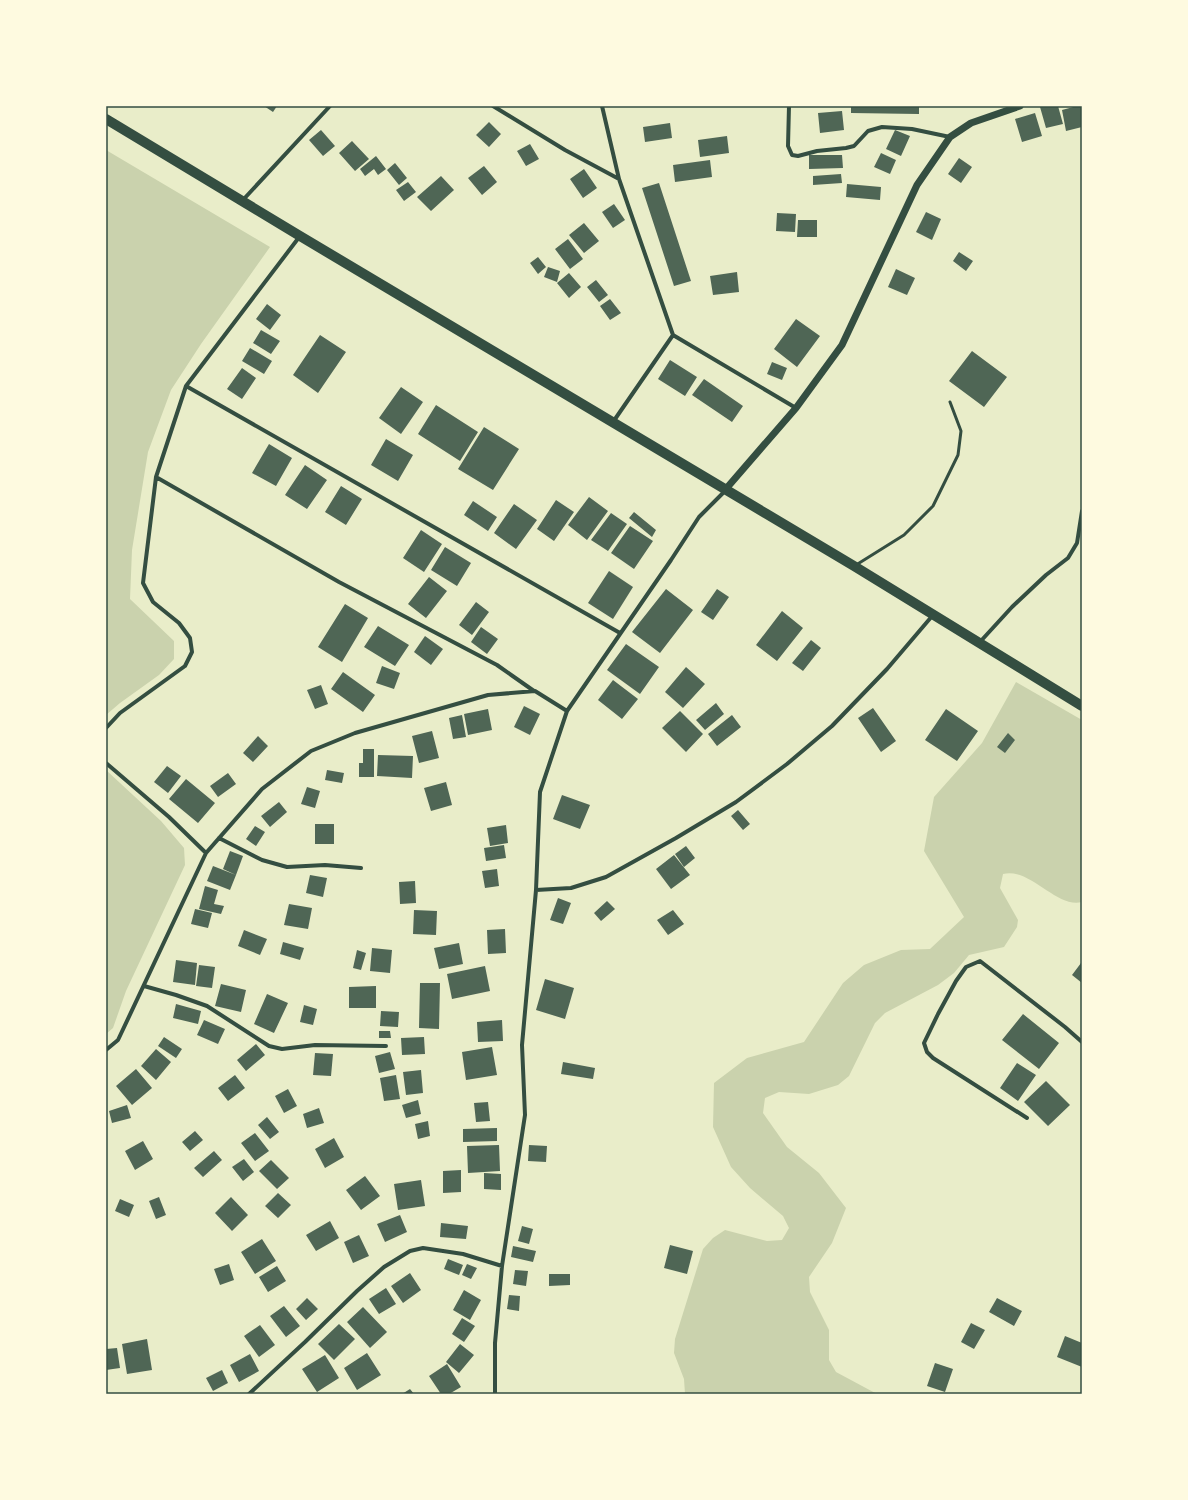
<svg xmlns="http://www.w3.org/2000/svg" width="1188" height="1500" font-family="Roboto,sans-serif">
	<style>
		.green { fill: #cad2ad }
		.building { fill: #4f6655 }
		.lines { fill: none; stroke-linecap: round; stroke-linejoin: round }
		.service { stroke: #344e41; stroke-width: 3 }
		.minor { stroke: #344e41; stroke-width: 4 }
		.tertiary { stroke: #344e41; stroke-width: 7 }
		.primary { stroke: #344e41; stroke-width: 10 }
		.neatline { fill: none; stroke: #344e41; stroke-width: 1.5 }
	</style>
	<rect width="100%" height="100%" fill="#e9edc9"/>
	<path class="green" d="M106,150L270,247L201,344L171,390L148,452L132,550L130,599L174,641V659L159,675L120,703L106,715Z
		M1016,682L1082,720V902C1057,909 1030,867 1003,874L1000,888L1018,920L1017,927L1004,947L969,955L954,973L938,985L885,1013L875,1023L849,1076L838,1085L809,1094L779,1092L765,1098L763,1113L787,1147L819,1173L846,1208L832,1243L809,1277L810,1292L829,1330V1360L836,1372L877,1394H685L684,1379L674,1353L675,1339L703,1249L713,1238L725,1230L767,1241L782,1240L789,1228L783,1216L750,1188L731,1167L713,1127L714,1083L747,1058L804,1042L843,983L864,965L901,950L930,949L964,917L924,851L934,797L982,743Z
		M106,770L161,821L184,848L185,865L126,991L113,1028L106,1034Z"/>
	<path class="building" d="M264,106H277L273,112Z
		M851,106H919V114L851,113Z
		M1045,106H1058L1063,124L1046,128L1040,107Z
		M1077,106H1082V127L1066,131L1062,110Z
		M842,111L844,130L820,133L818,113Z
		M1035,113L1042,136L1022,142L1015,119Z
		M489,122L501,134L489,147L476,135Z
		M670,123L672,138L645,142L643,127Z
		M321,130L335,146L323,156L309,140Z
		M895,130L910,136L901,156L886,149Z
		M727,136L729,153L700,157L698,140Z
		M352,141L369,159L355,171L339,153Z
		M530,144L539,159L526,166L517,151Z
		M881,153L896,160L890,174L874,167Z
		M809,155H842L843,168L809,169Z
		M376,156L386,169L378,175L374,169L365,176L360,169Z
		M959,158L972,167L961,183L948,174Z
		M710,160L712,177L675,182L673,165Z
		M395,163L407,178L399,185L387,170Z
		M484,166L497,182L482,195L468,178Z
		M584,169L597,188L583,198L570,179Z
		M841,174L842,183L813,185V176Z
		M441,176L454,190L431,211L417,197Z
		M408,182L416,192L404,201L396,190Z
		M659,183L691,281L674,286L642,188Z
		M847,184L881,187L880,200L846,197Z
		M614,204L625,220L613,228L602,212Z
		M926,212L941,219L932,240L916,232Z
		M777,213L796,214L795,232L776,231Z
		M798,220H817V237H797Z
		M584,223L599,241L584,253L569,235Z
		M568,239L583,259L570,269L555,249Z
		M959,252L973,261L966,271L953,261Z
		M538,257L546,267L538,274L530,263Z
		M548,267L560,271L557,282L544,277Z
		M896,269L915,278L907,295L888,287Z
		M737,272L739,292L713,295L710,276Z
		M569,273L581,287L569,298L557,283Z
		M596,280L608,295L599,302L587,287Z
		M610,299L621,313L610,320L600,306Z
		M267,304L281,315L270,330L256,319Z
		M796,319L820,336L797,367L774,349Z
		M261,330L280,341L271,354L253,343Z
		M320,335L346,352L318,393L293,375Z
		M250,348L272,361L264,374L242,361Z
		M972,351L1007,377L984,407L949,381Z
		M670,360L697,377L685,396L658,379Z
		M772,362L787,368L782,380L767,374Z
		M242,368L256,378L242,399L227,389Z
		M704,379L743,406L732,422L692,395Z
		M401,387L423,402L401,434L379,418Z
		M436,405L478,432L460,461L418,434Z
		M484,427L519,449L493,490L458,469Z
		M386,439L413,455L398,481L371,465Z
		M269,444L292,458L276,486L252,473Z
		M305,465L327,480L307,509L285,495Z
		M341,486L362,499L346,525L325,512Z
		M589,497L608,511L587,540L568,525Z
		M556,500L574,512L554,541L537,529Z
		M473,501L497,517L488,531L464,515Z
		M514,504L537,520L516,549L494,533Z
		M634,512L656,530L652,537L629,518Z
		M611,513L627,524L608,551L591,540Z
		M630,526L653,541L634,569L611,553Z
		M421,530L442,544L424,572L403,558Z
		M445,547L471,563L457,586L431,570Z
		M609,571L633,587L613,619L588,603Z
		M429,577L447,591L426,618L408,604Z
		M666,589L693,610L660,653L632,632Z
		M717,589L729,597L713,620L701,612Z
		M476,602L489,612L472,635L459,625Z
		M345,604L368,618L342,662L318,647Z
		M782,611L803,628L777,661L756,645Z
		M378,626L409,645L395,666L364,647Z
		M481,627L498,639L487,654L471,642Z
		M425,636L443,649L431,665L414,652Z
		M811,640L821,648L803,671L792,663Z
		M626,644L659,667L640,694L607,670Z
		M382,666L400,673L394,689L376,683Z
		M686,667L705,684L683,708L665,692Z
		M343,672L375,695L363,712L331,689Z
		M613,680L638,699L622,719L598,700Z
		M321,685L328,704L315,709L307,690Z
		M716,703L724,714L705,730L696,720Z
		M524,706L540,714L530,735L514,727Z
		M873,708L896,741L881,752L858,718Z
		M488,709L492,730L468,735L464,714Z
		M946,709L978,731L957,761L925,740Z
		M680,711L703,734L686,752L662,728Z
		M462,715L466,737L453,739L449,718Z
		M732,715L741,727L717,746L708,734Z
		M432,731L439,758L419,763L412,736Z
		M1008,733L1015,740L1005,753L997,747Z
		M258,736L268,746L253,762L243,753Z
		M363,749H374V777H359V763H363Z
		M378,755L413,756L412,778L377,776Z
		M167,766L181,776L168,793L154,782Z
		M327,770L344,773L342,783L325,780Z
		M228,773L236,784L218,797L210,786Z
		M186,779L215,803L198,823L169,799Z
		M446,782L452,805L431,811L424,788Z
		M307,787L320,791L315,808L301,804Z
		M562,795L590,805L580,829L553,819Z
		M279,802L287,812L270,827L261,816Z
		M738,810L750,824L743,830L731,816Z
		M315,824H334V844H315Z
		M506,825L508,843L490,846L487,828Z
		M255,826L265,832L256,846L246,839Z
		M504,845L506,858L486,861L484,848Z
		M686,846L695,858L684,867L675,854Z
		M230,851L243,856L236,875L223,869Z
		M674,855L690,875L671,889L656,869Z
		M213,866L236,875L230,890L207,881Z
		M497,869L499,886L485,888L482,871Z
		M310,875L327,878L323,897L306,893Z
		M415,881L416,903L400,904L399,882Z
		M205,886L218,890L214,904L224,906L221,914L199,909Z
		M558,898L571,903L563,924L550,920Z
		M607,901L615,909L601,921L594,913Z
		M289,904L312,908L308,929L284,925Z
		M195,909L212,913L208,928L191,924Z
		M414,910L437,911L436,935L413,934Z
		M673,910L684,924L668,935L657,920Z
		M505,929L506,953L488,954L487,930Z
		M244,930L267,939L260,955L238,946Z
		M283,942L304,948L300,960L280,954Z
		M459,943L463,964L439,969L434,948Z
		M372,948L392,950L390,973L370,971Z
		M357,950L366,953L361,970L353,968Z
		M176,960L197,963L195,985L173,982Z
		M1081,963L1082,964V983L1072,975Z
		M199,965L215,967L212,988L196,986Z
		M485,966L490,991L452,999L447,974Z
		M545,979L574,988L565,1019L536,1010Z
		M420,983H440L439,1029L419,1028Z
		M221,984L246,990L241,1012L215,1006Z
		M376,986V1008H349V987Z
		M267,994L288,1003L274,1033L254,1024Z
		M176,1004L201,1011L198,1024L173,1018Z
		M304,1005L317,1009L313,1025L300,1022Z
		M381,1011L399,1012L398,1027L380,1026Z
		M1023,1014L1059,1043L1039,1069L1002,1040Z
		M204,1020L225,1029L218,1044L197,1035Z
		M502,1020L503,1041L478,1042L477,1022Z
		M379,1031H390L391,1038H379Z
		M164,1037L182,1049L176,1058L158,1046Z
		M424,1037L425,1054L402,1055L401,1038Z
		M256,1044L265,1055L246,1071L237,1060Z
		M492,1047L497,1075L466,1080L462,1052Z
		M156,1049L171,1062L156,1080L141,1066Z
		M390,1052L395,1069L379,1073L375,1056Z
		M315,1053L333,1054L331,1076L313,1075Z
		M563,1062L595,1068L593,1079L561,1074Z
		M1017,1063L1036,1075L1018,1101L1000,1088Z
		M136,1069L152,1088L132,1105L116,1086Z
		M421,1070L423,1093L406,1095L403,1072Z
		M235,1075L245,1088L228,1101L218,1088Z
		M396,1075L400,1099L384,1101L380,1078Z
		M1046,1081L1070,1105L1048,1126L1024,1102Z
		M288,1089L297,1106L284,1113L275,1096Z
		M418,1100L421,1114L406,1118L402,1105Z
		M488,1102L490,1121L476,1122L474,1103Z
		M127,1105L131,1118L112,1123L109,1111Z
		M319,1108L324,1123L307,1128L303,1114Z
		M267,1117L279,1132L270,1139L258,1125Z
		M428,1121L430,1136L418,1139L415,1124Z
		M497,1128V1141L463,1142V1129Z
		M195,1131L203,1140L190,1151L182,1142Z
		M255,1133L269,1151L255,1161L241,1143Z
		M334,1138L344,1157L325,1168L315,1149Z
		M143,1141L153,1159L135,1170L125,1151Z
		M499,1145L500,1171L468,1173L467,1146Z
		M529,1145L547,1146L546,1162L528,1161Z
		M214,1151L222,1160L203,1177L194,1168Z
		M244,1159L254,1172L243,1181L232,1167Z
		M271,1160L289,1178L277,1189L259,1171Z
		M461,1170V1192L443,1193V1171Z
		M484,1173L501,1174V1190L484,1189Z
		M365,1176L380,1196L361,1210L346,1190Z
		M421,1180L425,1206L398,1210L394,1184Z
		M278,1193L291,1205L278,1218L265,1206Z
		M159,1197L166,1215L156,1219L149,1201Z
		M231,1197L248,1215L232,1231L215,1213Z
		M120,1199L134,1205L129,1217L115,1211Z
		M400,1215L407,1232L385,1242L377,1224Z
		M330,1221L339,1238L316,1251L306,1235Z
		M441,1223L468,1226L466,1239L440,1237Z
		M522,1226L533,1229L529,1244L518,1241Z
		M359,1235L369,1256L353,1263L344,1242Z
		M262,1239L276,1261L255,1274L241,1252Z
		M670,1245L693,1251L687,1274L664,1268Z
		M513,1246L536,1251L533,1262L511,1257Z
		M448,1259L463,1265L459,1275L444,1269Z
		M229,1264L234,1280L220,1285L214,1269Z
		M467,1264L477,1268L471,1279L462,1275Z
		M277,1266L286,1281L268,1292L259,1277Z
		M515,1270L528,1271L526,1286L513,1284Z
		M410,1273L421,1290L403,1303L391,1286Z
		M549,1274H570V1285L549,1286Z
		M386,1288L396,1304L379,1314L369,1299Z
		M464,1290L481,1300L470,1320L453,1310Z
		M509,1295L520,1296L519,1311L507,1309Z
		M307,1298L318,1309L306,1320L296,1309Z
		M997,1298L1022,1311L1014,1326L989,1312Z
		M284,1306L300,1326L286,1337L270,1316Z
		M363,1307L387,1332L370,1348L347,1322Z
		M462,1318L475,1326L464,1342L452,1334Z
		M971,1323L985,1330L974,1349L961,1342Z
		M339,1324L355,1339L334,1360L318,1344Z
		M260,1325L275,1345L259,1357L244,1336Z
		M1065,1336L1082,1343V1367L1057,1357Z
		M147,1339L152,1370L127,1374L122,1344Z
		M460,1344L474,1355L459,1373L446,1362Z
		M117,1348L120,1368L106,1370V1349Z
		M367,1353L381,1375L357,1390L344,1368Z
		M250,1354L259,1371L239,1382L230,1365Z
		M325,1355L339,1378L317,1392L302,1369Z
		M935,1363L953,1369L945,1392L927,1386Z
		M447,1364L461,1387L449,1394H441L429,1376Z
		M222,1370L228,1383L213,1391L206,1378Z
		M410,1389L414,1394H402Z"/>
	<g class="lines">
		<path class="service" d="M856,565L904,535L933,506L958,455L961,431L950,402"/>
		<path class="minor" d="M493,106L565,150L619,179
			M602,106L619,179L673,335L613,422
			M789,106L788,146L792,155L798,156L817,151L846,148L854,146L868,131L882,127L912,129L950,137
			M242,201L330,106
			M300,236L186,386L620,633
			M673,335L796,408
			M156,477L339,582L497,665L534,691
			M979,643L1012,607L1046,575L1068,558L1077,543L1082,511
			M106,728L120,713L185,666L192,652L190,638L179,623L153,602L143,583L156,477L186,386
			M106,763L169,817L206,853
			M219,838L262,860L287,867L325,865L361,868
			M536,890L571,888L606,877L676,838L736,802L787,764L832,726L887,669L933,615
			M144,986L176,995L207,1006L269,1046L282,1049L315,1045L386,1046
			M106,1050L118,1040L206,853L262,789L311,751L355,733L488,695L535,691L567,711
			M1027,1118L933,1058L927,1052L924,1043L938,1014L956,981L966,967L980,961L1065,1027L1082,1042
			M249,1394L305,1342L357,1291L384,1267L410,1251L423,1248L463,1254L502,1266
			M495,1394V1343L502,1266L525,1115L522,1045L536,890L540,792L567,711L671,560L699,517L725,491"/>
		<path class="tertiary" d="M725,490L796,408L842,345L917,185L950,137L971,123L1020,106"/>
		<path class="primary" d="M106,119L300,236L854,566L1082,706"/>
	</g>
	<rect width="1188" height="1500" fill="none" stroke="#fefae0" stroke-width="214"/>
	<rect x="107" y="107" width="974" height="1286" class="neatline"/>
</svg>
